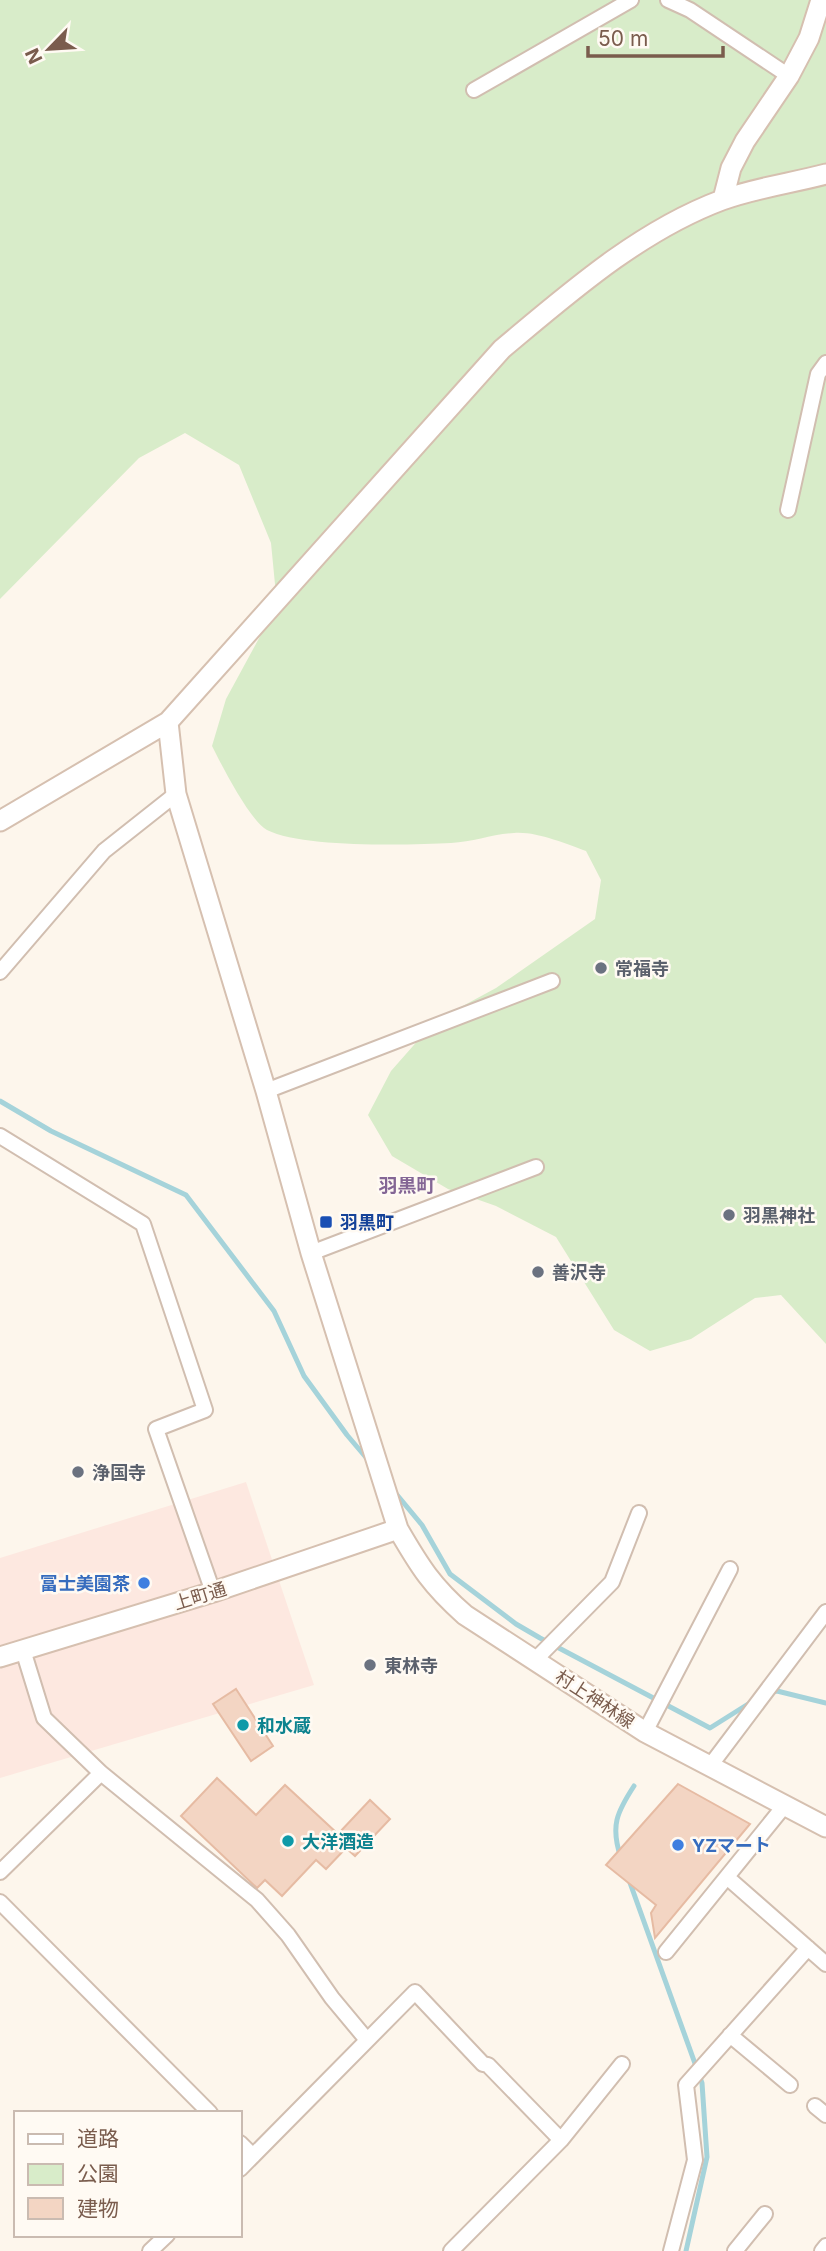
<svg xmlns="http://www.w3.org/2000/svg" width="826" height="2251" font-family="Inter,'Noto Sans JP',sans-serif">
	<style>
		.commercial { fill: #fde8e0 }
		.green { fill: #d8ecc9 }
		.lines { fill: none; stroke-linecap: round; stroke-linejoin: round }
		.stream { stroke: #a5d3da; stroke-width: 5 }
		.building { fill: #f3d5c3; stroke: #e6bba3; stroke-width: 2 }
		.street-casing { stroke: #d1beb0; stroke-width: 18 }
		.secondary-casing { stroke: #d6c0b0; stroke-width: 23 }
		.street { stroke: #fff; stroke-width: 14 }
		.secondary { stroke: #fff; stroke-width: 19 }
		.worship-dot { fill: #6b7280; stroke: #fffaf3; stroke-width: 2.5 }
		.transit-dot { fill: #1a4fb4; stroke: #fffaf3; stroke-width: 2.5 }
		.shop-dot { fill: #3f7fe0; stroke: #fffaf3; stroke-width: 2.5 }
		.culture-dot { fill: #0f9aa8; stroke: #fffaf3; stroke-width: 2.5 }
		.labels { text-anchor: middle; dominant-baseline: central; stroke-width: 5; stroke-linejoin: round; paint-order: stroke }
		.worship-label { font-size: 18px; font-weight: bold; fill: #5b616d; stroke: #fffaf3; text-anchor: start }
		.transit-label { font-size: 18px; font-weight: bold; fill: #164399; stroke: #fffaf3; text-anchor: start }
		.shop-label { font-size: 18px; font-weight: bold; fill: #366cbe; stroke: #fffaf3; text-anchor: end }
		.street-label { font-size: 18px; fill: #7a5c4d; stroke: #fffaf3 }
		.culture-label { font-size: 18px; font-weight: bold; fill: #0d838f; stroke: #fffaf3; text-anchor: start }
		.neighbourhood-label { font-size: 19px; font-weight: bold; fill: #846695; stroke: #fffaf3 }
	</style>
	<rect width="100%" height="100%" fill="#fdf6ec"/>
	<path class="commercial" d="M246,1482L314,1685L0,1778V1558Z"/>
	<path class="green" d="M0,0H826V1344L781,1295L755,1298L691,1339L650,1351L614,1330L556,1237L496,1206L448,1189L392,1156L368,1115L391,1071L435,1021L496,988L595,919L601,880L586,851C566,844 536,831 514,833C493,834 473,842 451,843C410,845 302,848 267,830C250,821 221,764 212,746L226,699L277,605L271,543L239,465L185,433L139,458L0,599Z"/>
	<g class="lines">
		<path class="stream" d="M0,1101L51,1131L186,1195L274,1311L304,1376L347,1435L369,1461
			M393,1490L422,1525L450,1574L516,1624L540,1638L710,1728L753,1701
			M768,1694L777,1691L826,1703
			M621,1858C610,1826 617,1812 634,1786
			M629,1880L702,2083L707,2157L686,2251"/>
	</g>
	<path class="building" d="M236,1689L273,1746L251,1761L213,1704Z
		M217,1778L256,1815L285,1785L338,1834L370,1800L390,1819L355,1856L346,1848L326,1869L316,1860L282,1896L265,1880L257,1888L181,1816Z
		M678,1784L750,1824L655,1938L651,1913L656,1905L606,1865Z"/>
	<g class="lines">
		<defs>
			<path id="street" d="M668,0L690,10L789,76
				M474,90L631,0
				M788,510L818,374L826,363
				M0,972L104,851L176,794
				M266,1091L552,981
				M0,1136L143,1224L205,1410L156,1429L213,1592
				M311,1253L536,1167
				M23,1650L44,1718L101,1773L257,1900L288,1935L332,1998L367,2040
				M535,1660L612,1582L639,1513
				M645,1732L730,1569
				M710,1766L826,1612
				M0,1872L101,1773
				M728,1878L826,1964
				M0,1902L210,2113
				M666,1952L785,1805
				M730,2035L790,2085
				M815,2106L826,2115
				M240,2143L253,2156
				M240,2169L415,1992L483,2064L488,2065L561,2140
				M150,2251L167,2235
				M451,2251L561,2140L622,2064
				M671,2251L695,2160L686,2085L808,1948
				M735,2251L765,2214
				M822,2251L826,2246"/>
			<path id="secondary" d="M826,174C792,183 755,188 722,200C639,231 569,293 502,349L168,722L176,794L266,1091L311,1253L398,1529C420,1567 432,1586 465,1615L645,1732L826,1827
				M723,199L731,168L745,141L789,76L809,38L821,0
				M0,821L168,722
				M0,1657L213,1592L398,1529"/>
		</defs>
		<use href="#street" class="street-casing"/>
		<use href="#secondary" class="secondary-casing"/>
		<use href="#street" class="street"/>
		<use href="#secondary" class="secondary"/>
	</g>
	<g class="worship-dot">
		<circle cx="601" cy="968" r="7"/>
		<circle cx="729" cy="1215" r="7"/>
		<circle cx="538" cy="1272" r="7"/>
		<circle cx="78" cy="1472" r="7"/>
		<circle cx="370" cy="1665" r="7"/>
	</g>
	<rect class="transit-dot" x="319" y="1215" width="14" height="14" rx="3.5"/>
	<g class="shop-dot">
		<circle cx="144" cy="1583" r="7"/>
		<circle cx="678" cy="1845" r="7"/>
	</g>
	<g class="culture-dot">
		<circle cx="243" cy="1725" r="7"/>
		<circle cx="288" cy="1841" r="7"/>
	</g>
	<g class="labels">
		<g class="worship-label">
			<text x="615" y="968">常福寺</text>
			<text x="743" y="1215">羽黒神社</text>
			<text x="552" y="1272">善沢寺</text>
			<text x="92" y="1472">浄国寺</text>
			<text x="384" y="1665">東林寺</text>
		</g>
		<g class="transit-label">
			<text x="340" y="1222">羽黒町</text>
		</g>
		<g class="shop-label">
			<text x="130" y="1583">冨士美園茶</text>
			<text x="692" y="1845" text-anchor="start">YZマート</text>
		</g>
		<g class="street-label">
			<text transform="translate(200 1596) rotate(-17)">上町通</text>
			<text transform="translate(595 1699) rotate(33)">村上神林線</text>
		</g>
		<g class="culture-label">
			<text x="257" y="1725">和水蔵</text>
			<text x="302" y="1841">大洋酒造</text>
		</g>
		<g class="neighbourhood-label">
			<text x="407" y="1185">羽黒町</text>
		</g>
	</g>
	<rect x="14" y="2111" width="228" height="126" fill="#fffaf3" stroke="#cabbb1" stroke-width="2"/>
	<rect x="28" y="2134" width="35" height="10" fill="#ffffff" stroke="#cabbb1" stroke-width="2"/>
	<text x="77" y="2146" font-size="21" fill="#7a5c4d">道路</text>
	<rect x="28" y="2164" width="35" height="21" fill="#d8ecc9" stroke="#cabbb1" stroke-width="2"/>
	<text x="77" y="2181" font-size="21" fill="#7a5c4d">公園</text>
	<rect x="28" y="2198" width="35" height="21" fill="#f3d5c3" stroke="#cabbb1" stroke-width="2"/>
	<text x="77" y="2216" font-size="21" fill="#7a5c4d">建物</text>
	<g transform="translate(49 49) rotate(245)" stroke="#fffaf3" stroke-width="5" paint-order="stroke">
	<path d="M0-5L12 26L0 18L-12 26Z" fill="#7a5c4d"/>
	<text y="-10" font-size="19" font-weight="bold" text-anchor="middle" fill="#7a5c4d">N</text>
	</g>
	<path d="M588 46v10h135v-10" fill="none" stroke="#7a5c4d" stroke-width="3.5"/>
	<text x="598" y="46" font-size="21" fill="#7a5c4d" stroke="#fffaf3" stroke-width="5" paint-order="stroke">50 m</text>
</svg>
